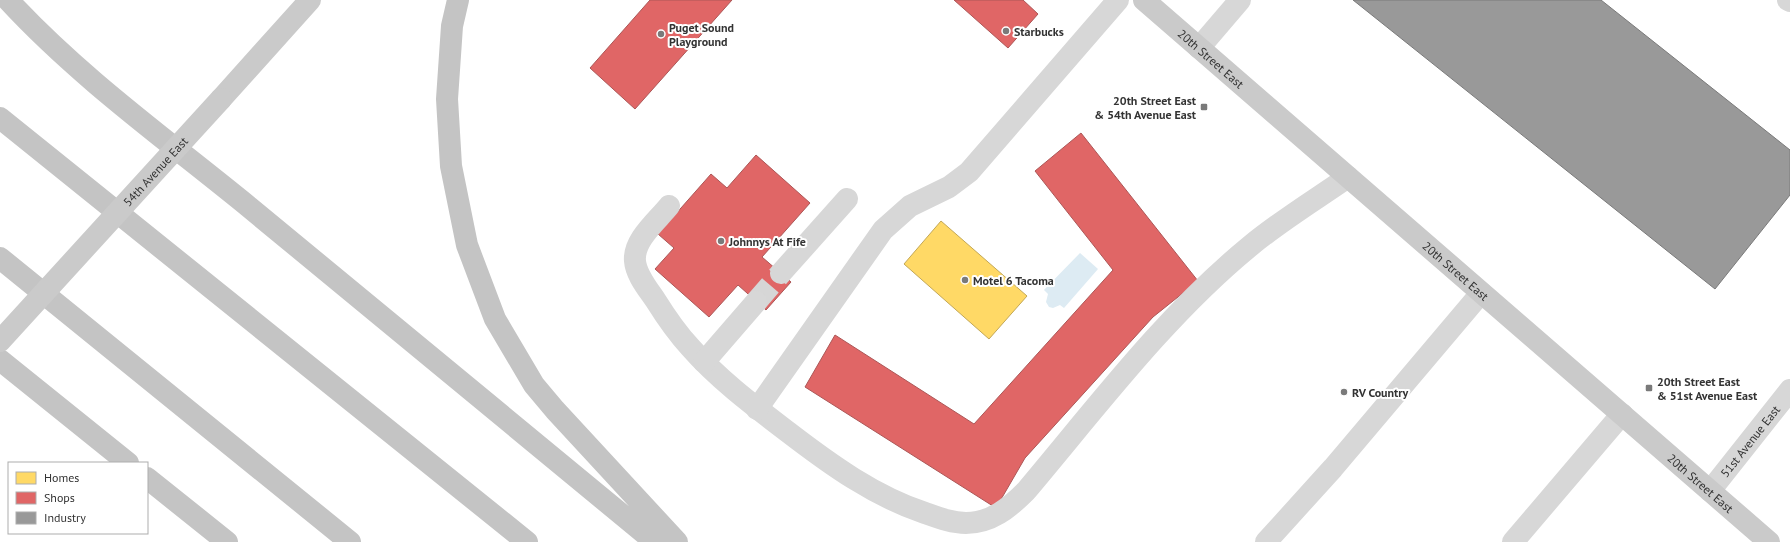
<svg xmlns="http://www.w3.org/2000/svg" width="1790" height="542" font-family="'PT Sans',sans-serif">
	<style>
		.water { fill: #ddebf3 }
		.homes { fill: #ffd966; stroke: #c2a757 }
		.shops { fill: #e06666; stroke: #ac5757 }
		.industry { fill: #999; stroke: #7a7a7a }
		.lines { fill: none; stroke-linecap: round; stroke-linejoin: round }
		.minor-tunnel { stroke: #d6d6d6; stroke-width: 22; stroke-dasharray: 22 11; stroke-linecap: butt }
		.minor { stroke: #d7d7d7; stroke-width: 22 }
		.major { stroke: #cacaca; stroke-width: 22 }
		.highway { stroke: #c4c4c4; stroke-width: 22 }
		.major-bridge { stroke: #cacaca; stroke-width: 22 }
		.poi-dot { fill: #7a7a7a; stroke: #fff; stroke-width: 1.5 }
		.labels { text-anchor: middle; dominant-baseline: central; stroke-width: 4; stroke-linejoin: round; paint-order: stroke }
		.poi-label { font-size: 12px; font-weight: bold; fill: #333; stroke: #fff; text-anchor: start }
		.street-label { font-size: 12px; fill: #333; stroke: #fff }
	</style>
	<rect width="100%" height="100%" fill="#fff"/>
	<path class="water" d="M1080,253L1098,269L1064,308L1060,305L1053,308L1049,307L1046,302L1048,294L1044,290Z"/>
	<path class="homes" d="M941,221L1027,296L989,339L904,264Z"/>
	<path class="shops" d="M650,0H732L635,109L590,68Z
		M954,0H1023L1038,14L1008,48Z
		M1081,133L1198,281L1153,317L1025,458L996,508L805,387L835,335L974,424L1113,270L1035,171Z
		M756,155L810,203L762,257L791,282L766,310L738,285L709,317L655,269L674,248L658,234L711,174L727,188Z"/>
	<path class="industry" d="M1353,0H1601L1790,150V195L1715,289Z"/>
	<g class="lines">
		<path class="minor-tunnel" d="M756,302L781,273"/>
		<g class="minor">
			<path d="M1788,0L1790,1"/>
			<path d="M1199,48L1240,0"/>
			<path d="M669,206C657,221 633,240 635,261C636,275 648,289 656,301C666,317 677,333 690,347C718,379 754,406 788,432C831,465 874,496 925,513C939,518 952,523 966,523C991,523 1009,508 1026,491C1096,408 1165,316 1249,247C1280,221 1315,200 1348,177"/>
			<path d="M781,273L847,199"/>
			<path d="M704,362L756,302"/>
			<path d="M757,409L883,230L910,206L949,187L969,172L1118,0"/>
			<path id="s1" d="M1710,491L1790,390"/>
			<path d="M1266,542L1333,468L1481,293"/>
			<path d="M1513,542L1622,414"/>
		</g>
		<g class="major">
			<path id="s2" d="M1144,0L1769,542"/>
			<path d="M221,99L310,0"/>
		</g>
		<path class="highway" d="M8,0C80,78 167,140 249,207C384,318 519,430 655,542
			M458,0L452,26L447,99L451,166L467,245L495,319L534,385L555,410L677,542
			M0,118L527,542
			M0,258L350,542
			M0,360L128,463
			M147,478L227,542"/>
		<path class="major-bridge" id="s3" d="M0,341L221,99"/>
	</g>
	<g class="poi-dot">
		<circle cx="1006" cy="31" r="4"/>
		<circle cx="661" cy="34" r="4"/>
		<rect x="1200" y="103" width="8" height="8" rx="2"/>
		<circle cx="721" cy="241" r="4"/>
		<circle cx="965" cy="280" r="4"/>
		<rect x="1645" y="384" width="8" height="8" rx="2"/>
		<circle cx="1344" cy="392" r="4"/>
	</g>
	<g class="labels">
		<g class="poi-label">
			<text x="669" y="27">Puget Sound<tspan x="669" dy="14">Playground</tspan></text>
			<text x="1014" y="31">Starbucks</text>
			<text x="1196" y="100" text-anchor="end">20th Street East<tspan x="1196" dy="14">&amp; 54th Avenue East</tspan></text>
			<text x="729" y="241">Johnnys At Fife</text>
			<text x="973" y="280">Motel 6 Tacoma</text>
			<text x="1657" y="381">20th Street East<tspan x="1657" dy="14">&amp; 51st Avenue East</tspan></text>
			<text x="1352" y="392">RV Country</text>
		</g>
		<g class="street-label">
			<text stroke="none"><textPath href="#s2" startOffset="89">20th Street East</textPath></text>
			<text stroke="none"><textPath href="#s3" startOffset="230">54th Avenue East</textPath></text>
			<text stroke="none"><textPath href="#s2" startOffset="413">20th Street East</textPath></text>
			<text stroke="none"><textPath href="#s1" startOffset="64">51st Avenue East</textPath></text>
			<text stroke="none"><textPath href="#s2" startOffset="737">20th Street East</textPath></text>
		</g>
	</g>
	<rect x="8" y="462" width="140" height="72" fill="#ffffff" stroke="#adadad"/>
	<rect x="16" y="472" width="20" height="12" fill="#ffd966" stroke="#adadad"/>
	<text x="44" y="482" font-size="12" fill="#333333">Homes</text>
	<rect x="16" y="492" width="20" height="12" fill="#e06666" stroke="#adadad"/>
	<text x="44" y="502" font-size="12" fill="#333333">Shops</text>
	<rect x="16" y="512" width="20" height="12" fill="#999999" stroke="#adadad"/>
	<text x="44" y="522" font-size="12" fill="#333333">Industry</text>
</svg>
